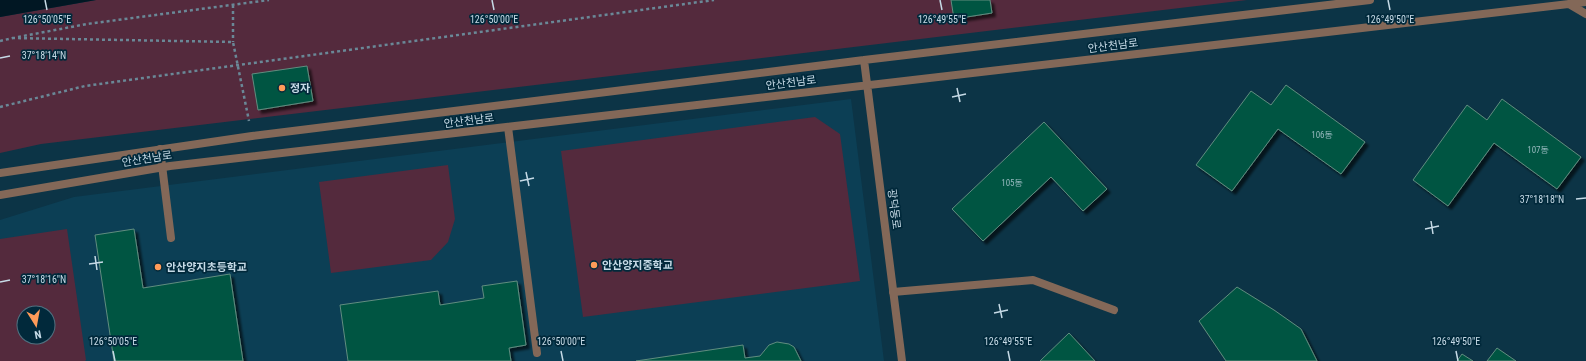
<svg xmlns="http://www.w3.org/2000/svg" width="1586" height="361" font-family="'Roboto Condensed','Noto Sans KR',sans-serif">
	<style>
		.built { fill: #0c3f55; fill-rule: evenodd }
		.green { fill: #542a3d; fill-rule: evenodd }
		.water { fill: #011723 }
		.building { fill: #015443; stroke: #608d7f; filter: url(#shadow) }
		.lines { fill: none; stroke-linecap: round; stroke-linejoin: round }
		.path { stroke: #6a8897; stroke-width: 2.5; stroke-dasharray: 3 3; stroke-linecap: butt }
		.service { stroke: #836858; stroke-width: 8 }
		.minor { stroke: #836858; stroke-width: 8 }
		.tertiary { stroke: #836858; stroke-width: 8 }
		.ticks { fill: none; stroke: #c6dae6; stroke-width: 1.5 }
		.poi-dot { fill: #fe9b59; stroke: #01293b; stroke-width: 1.5 }
		.labels { text-anchor: middle; dominant-baseline: central; stroke-width: 3.5; stroke-linejoin: round; paint-order: stroke }
		.number-label { font-size: 9px; fill: #95b8bd }
		.street-label { font-size: 11px; fill: #c6dae6; stroke: #01293b }
		.poi-label { font-size: 11px; font-weight: bold; fill: #c6dae6; stroke: #01293b; text-anchor: start }
		.ticks-label { font-size: 10px; text-anchor: middle; fill: #c6dae6; stroke: #01293b; stroke-width: 3.5; stroke-linejoin: round; paint-order: stroke }
	</style>
	<defs>
		<filter id="shadow"><feDropShadow dx="3.5" dy="3.5" stdDeviation="1" flood-color="#0009"/></filter>
	</defs>
	<rect width="100%" height="100%" fill="#0c3446"/>
	<path class="built" d="M851,99L884,361H0V220L74,197ZM24,313H48V337H24Z"/>
	<path class="green" d="M96,0H1247L41,144L0,153V17Z
		M815,117L840,134L860,281L583,317L561,151Z
		M448,165L455,219L448,242L431,260L331,273L319,182Z
		M67,229L86,360L85,361H0V239ZM24,313H48V337H24Z"/>
	<path class="water" d="M0,0H96L0,17Z"/>
	<path class="building" d="M951,0H990L992,13L954,19Z
		M307,66L313,101L258,110L252,74Z
		M1286,85L1365,142L1341,174L1278,129L1232,191L1196,165L1251,91L1271,105Z
		M1502,99L1581,157L1557,189L1494,143L1448,206L1413,180L1467,105L1487,120Z
		M1044,122L1107,189L1083,211L1051,177L983,241L952,209Z
		M134,229L143,288L230,274L243,361H114L95,235Z
		M517,281L526,345L509,348L511,361H348L340,305L438,291L440,305L484,298L482,286Z
		M1237,287L1274,310L1301,329L1317,361H1226L1199,321Z
		M1069,333L1095,361H1040Z
		M777,342L789,344L794,347L801,361H636L743,345L745,358L760,356L769,345Z
		M1497,348L1516,361H1487Z
		M1462,354L1473,361H1457Z"/>
	<g class="lines">
		<path class="path" d="M233,5V42
			M18,37L87,24L269,0
			M12,38L233,42L249,121
			M0,41L13,38
			M0,107L85,86L714,0"/>
		<path class="service" d="M508,127L537,353
			M160,149L171,238"/>
		<path class="minor" d="M893,292L1033,280L1114,310"/>
		<path class="tertiary" d="M1569,4L1586,14
			M864,60L902,361
			M0,173L252,136L864,60L1370,0
			M0,195L170,166L1586,2"/>
	</g>
	<path class="ticks" d="M45,0L47,10M492,0L494,10M940,0L942,10M1388,0L1390,10M0,58L10,56M957,88L960,102M952,97L966,94M526,172L529,186M520,181L534,178M1576,199L1586,198M1431,221L1433,234M1425,229L1439,226M95,256L97,270M89,264L103,262M0,282L10,280M999,304L1002,318M994,313L1008,310M113,351L115,361M561,351L563,361M1008,351L1010,361M1456,351L1458,361"/>
	<g class="poi-dot">
		<circle cx="282" cy="88" r="4"/>
		<circle cx="594" cy="265" r="4"/>
		<circle cx="158" cy="267" r="4"/>
	</g>
	<g class="labels">
		<g class="number-label">
			<text x="1322" y="135">106동</text>
			<text x="1538" y="150">107동</text>
			<text x="1012" y="183">105동</text>
		</g>
		<g class="street-label">
			<text transform="translate(1113 46) rotate(-7)">안산천남로</text>
			<text transform="translate(791 83) rotate(-7)">안산천남로</text>
			<text transform="translate(469 121) rotate(-7)">안산천남로</text>
			<text transform="translate(147 159) rotate(-9)">안산천남로</text>
			<text transform="translate(894 209) rotate(83)">광덕동로</text>
		</g>
		<g class="poi-label">
			<text x="290" y="88">정자</text>
			<text x="602" y="265">안산양지중학교</text>
			<text x="166" y="267">안산양지초등학교</text>
		</g>
	</g>
	<g class="ticks-label">
		<text x="47" y="23">126°50'05"E</text>
		<text x="494" y="23">126°50'00"E</text>
		<text x="942" y="23">126°49'55"E</text>
		<text x="1390" y="23">126°49'50"E</text>
		<text x="44" y="59">37°18'14"N</text>
		<text x="1542" y="203">37°18'18"N</text>
		<text x="44" y="283">37°18'16"N</text>
		<text x="113" y="345">126°50'05"E</text>
		<text x="561" y="345">126°50'00"E</text>
		<text x="1008" y="345">126°49'55"E</text>
		<text x="1456" y="345">126°49'50"E</text>
	</g>
	<g transform="translate(36 325) rotate(169)"><circle r="19" fill="#01293b" stroke="#50707f"/>
	<path d="M0-3L7 15L0 10L-7 15Z" fill="#fe9b59"/>
	<text y="-6" font-size="11" font-weight="bold" text-anchor="middle" fill="#c6dae6">N</text>
	</g>
</svg>
